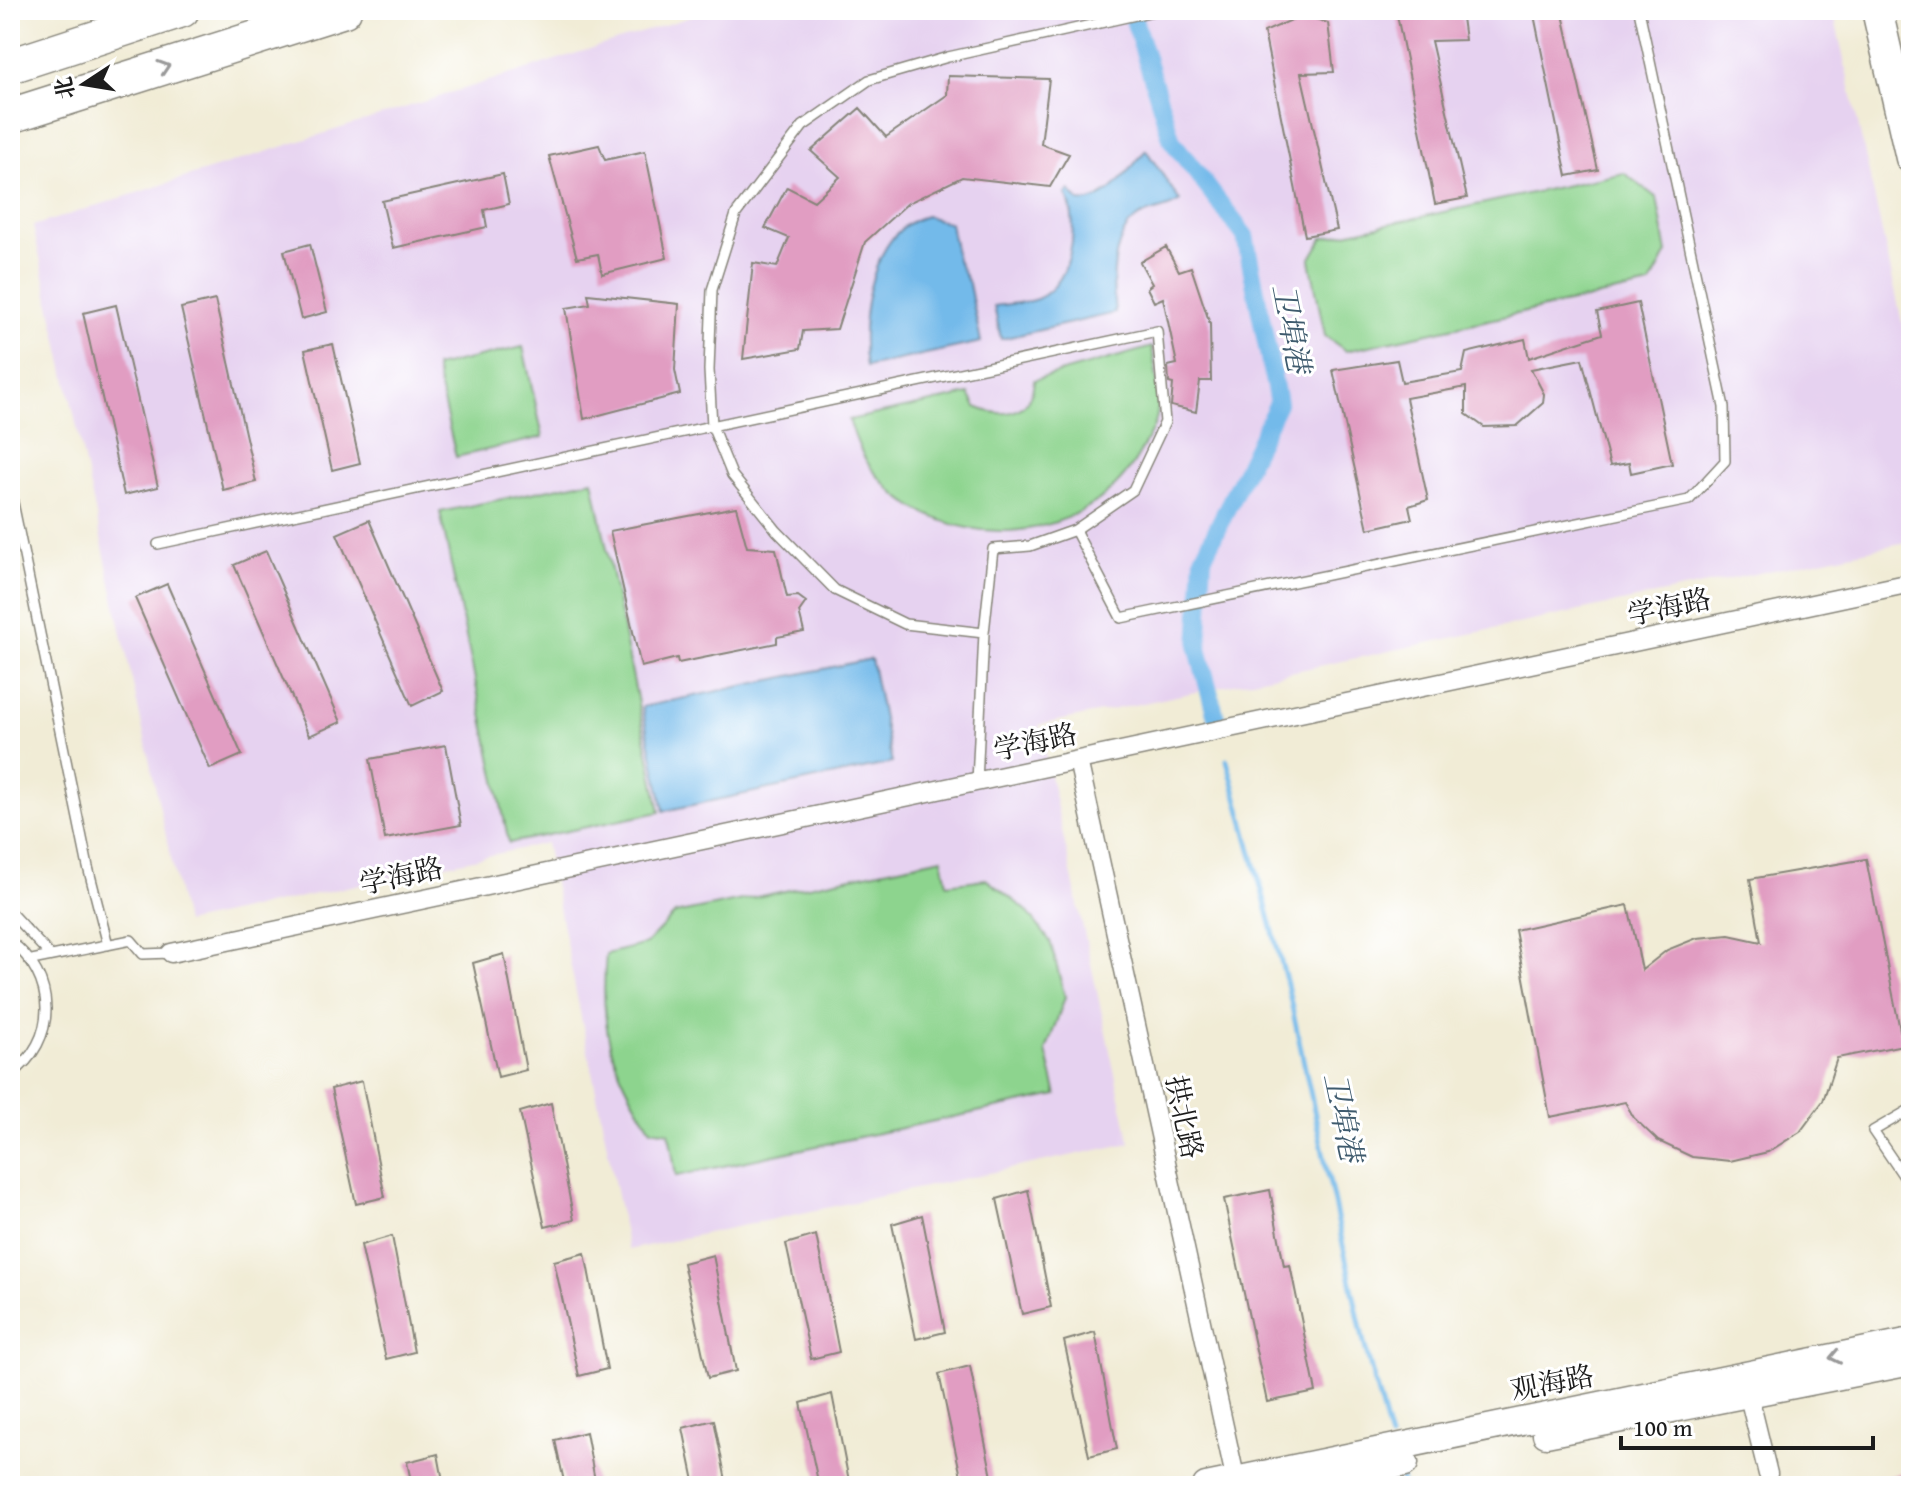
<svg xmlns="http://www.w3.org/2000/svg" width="1921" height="1496" font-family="'Gentium Book Plus','Noto Serif SC',serif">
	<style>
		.built { fill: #e6d2f0 }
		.green { fill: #8dd48e; stroke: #547855; stroke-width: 2 }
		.water { fill: #73baea; stroke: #486b83; stroke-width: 2 }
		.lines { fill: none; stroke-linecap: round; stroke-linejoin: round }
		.stream { stroke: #73baea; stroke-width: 5 }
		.canal { stroke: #73baea; stroke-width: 18 }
		.building { fill: #e19dc2 }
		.lane-casing { stroke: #868479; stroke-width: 12 }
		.street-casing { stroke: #868479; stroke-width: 21 }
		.secondary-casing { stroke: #868479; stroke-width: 29 }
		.primary-casing { stroke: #868479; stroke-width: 33 }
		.highway-casing { stroke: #868479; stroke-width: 37 }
		.lane { stroke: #fff; stroke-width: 9 }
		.street { stroke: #fff; stroke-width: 18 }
		.secondary { stroke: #fff; stroke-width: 26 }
		.primary { stroke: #fff; stroke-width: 30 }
		.highway { stroke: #fff; stroke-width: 34 }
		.oneway { stroke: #999 }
		.labels { text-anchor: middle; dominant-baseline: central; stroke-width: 6; stroke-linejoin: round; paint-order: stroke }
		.street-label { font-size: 28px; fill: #1c1c1c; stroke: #fff }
		.water-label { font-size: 30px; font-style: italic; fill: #3f5b6e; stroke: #fff }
	</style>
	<rect width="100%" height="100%" fill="#fff"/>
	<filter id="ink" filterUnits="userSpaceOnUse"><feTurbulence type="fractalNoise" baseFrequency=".0125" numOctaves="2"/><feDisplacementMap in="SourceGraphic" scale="16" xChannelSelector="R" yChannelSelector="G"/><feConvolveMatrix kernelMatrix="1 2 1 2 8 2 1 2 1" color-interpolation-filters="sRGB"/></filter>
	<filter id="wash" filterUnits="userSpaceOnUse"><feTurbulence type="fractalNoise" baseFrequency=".006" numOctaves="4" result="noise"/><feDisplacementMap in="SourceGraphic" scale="32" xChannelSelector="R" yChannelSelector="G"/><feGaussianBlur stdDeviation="1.8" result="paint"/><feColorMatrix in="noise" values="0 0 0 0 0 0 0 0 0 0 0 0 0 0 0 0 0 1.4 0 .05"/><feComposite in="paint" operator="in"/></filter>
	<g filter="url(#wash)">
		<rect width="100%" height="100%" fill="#f1ecd6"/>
		<path class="built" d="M712,10H1833L1911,363V541L1039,725L1130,1143L628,1250L546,843L185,923L33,226Z"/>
		<path class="green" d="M1624,173L1657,198L1667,253L1650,285L1346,351L1325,336L1310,260L1323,238Z
			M523,347L543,437L456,457L435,367Z
			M1152,347C1155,369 1162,398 1156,420C1154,429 1147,439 1143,447C1094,547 946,560 876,474C862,458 856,440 849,420L969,394L976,407C1005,419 1031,415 1034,380Z
			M593,480L660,812L509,843L440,512Z
			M942,858L947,884L986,879L1026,910L1050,941L1065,997L1046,1051L1057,1095L676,1176L669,1132L651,1129C610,1065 599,1029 606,954L646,944L675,914Z"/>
		<path class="water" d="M1146,150L1180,201C1167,211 1152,209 1139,217C1110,234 1112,286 1115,313L1001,339L994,306C1006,304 1020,303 1030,301C1072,292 1081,225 1066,194L1070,191L1079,201C1106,206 1130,168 1146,150Z
			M926,216L950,223L957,260L969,284L981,342L866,367C858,320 871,229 926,216Z
			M871,659L892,763L664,811L642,707Z"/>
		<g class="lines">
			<path class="stream" d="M1227,760L1287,984L1364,1343L1390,1439
				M1399,1472L1403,1486"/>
			<path class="canal" d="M1131,10L1172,141L1245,236L1278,403L1203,558L1198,649L1216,717"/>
		</g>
		<g id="blocks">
			<path class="building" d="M1396,10H1461L1465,40L1431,41L1467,198L1435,204Z
				M1533,10H1562L1598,170L1567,176Z
				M1303,15L1328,23L1334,72L1301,73L1337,230L1305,236L1264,32Z
				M948,76L1049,79L1041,144L1069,154L1050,187L962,177L908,203L865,242L837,329L803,331L800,349L743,359L753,263L777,267L789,238L765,228L787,187L814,201L840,177L811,151L860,108L886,137L947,95Z
				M599,145L605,160L645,151L667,258L602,274L598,254L577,258L549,156Z
				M503,174L509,204L484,210L487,227L393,248L382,201Z
				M310,244L327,312L301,319L284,251Z
				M1166,247L1179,271L1191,267L1210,324L1211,381H1200L1196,412L1171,406L1173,384L1169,383L1168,366L1177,364L1163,298L1154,302L1147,288L1152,284L1140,262Z
				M588,294L679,304L675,370L680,394L584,419L566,308L590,304Z
				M215,300L256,482L223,490L181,308Z
				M1638,303L1672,464L1631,473L1629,463L1610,466L1582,359L1531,369L1544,394L1543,403L1517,426L1484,427L1466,414V387L1406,398L1428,500L1409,506L1412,519L1368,529L1333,370L1397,360L1402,382L1462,372L1466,353L1525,339L1529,358L1602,334L1597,312Z
				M116,305L158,487L124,495L83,313Z
				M333,344L360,463L332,470L305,350Z
				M736,507L747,547L776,549L787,597L798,596L806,602L799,612L804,632L777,637V643L678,663L677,658L641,667L610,531Z
				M369,520L443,691L412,706L337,534Z
				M266,551L341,722L309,736L234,565Z
				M167,584L242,755L210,769L135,598Z
				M446,745L461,825L385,839L370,759Z
				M1866,859L1903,1045L1837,1058L1823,1101L1800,1132L1768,1152L1730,1161L1692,1157L1658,1141L1634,1118L1625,1102L1550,1117L1515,930L1628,905L1642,970L1667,950L1697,938L1729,935L1761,942L1750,879Z
				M504,954L526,1070L498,1077L473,963Z
				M362,1081L385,1197L356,1204L331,1089Z
				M551,1103L574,1220L545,1227L520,1112Z
				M1028,1190L1051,1307L1022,1314L997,1199Z
				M1270,1190L1284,1266L1290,1265L1316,1392L1267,1402L1224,1199Z
				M922,1215L945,1332L916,1339L892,1224Z
				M816,1235L839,1352L811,1359L786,1244Z
				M392,1236L414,1352L386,1359L361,1245Z
				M585,1253L607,1369L579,1376L554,1261Z
				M713,1255L736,1371L708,1378L683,1263Z
				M1095,1332L1117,1449L1089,1456L1064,1341Z
				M970,1366L993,1482L963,1486L939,1374Z
				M832,1394L850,1486H819L801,1403Z
				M714,1420L727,1486H695L683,1428Z
				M586,1432L596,1486H565L555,1440Z
				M438,1454L444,1486H412L407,1462Z
				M1909,1470L1911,1486H1868V1483Z"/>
		</g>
	</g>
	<g filter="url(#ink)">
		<use href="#blocks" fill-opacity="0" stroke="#868479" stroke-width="2"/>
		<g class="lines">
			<defs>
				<path id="lane" d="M10,488L88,867L108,945
					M1075,530L1121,618L1689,500L1725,461L1724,407L1639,10
					M158,544L1157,331L1165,422L1133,490L1075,530L1030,546L993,549L984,633L977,782
					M984,633L905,624L835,590L777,531L732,475L712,426L709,370L712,290L736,214L803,126L869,80L948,57L1158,10
					M10,912L51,956
					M10,941C57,976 59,1041 10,1075
					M32,960L131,940L143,954L171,953
					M1911,1109L1873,1131L1911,1187"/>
				<path id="street" d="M1078,760L1237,1486
					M171,953L1911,583
					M1746,1384L1768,1474"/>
				<path id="secondary" d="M1546,1434L1911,1362
					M1206,1486L1911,1341
					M1299,1486L1405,1463"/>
				<path id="primary" d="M1877,10L1911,158"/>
				<path id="highway" d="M10,66L182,10
					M10,116L344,10"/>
			</defs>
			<use href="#lane" class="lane-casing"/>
			<use href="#street" class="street-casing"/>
			<use href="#secondary" class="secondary-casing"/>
			<use href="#primary" class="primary-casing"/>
			<use href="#highway" class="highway-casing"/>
			<use href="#lane" class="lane"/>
			<use href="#street" class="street"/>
			<use href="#secondary" class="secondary"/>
			<use href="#primary" class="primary"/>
			<use href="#highway" class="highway"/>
		</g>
		<defs><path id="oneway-chevron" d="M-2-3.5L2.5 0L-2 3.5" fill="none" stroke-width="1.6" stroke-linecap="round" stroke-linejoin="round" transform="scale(2)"/></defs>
		<g class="oneway">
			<use href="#oneway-chevron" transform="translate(164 67) rotate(-18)"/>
			<use href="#oneway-chevron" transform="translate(1835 1357) rotate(168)"/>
		</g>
	</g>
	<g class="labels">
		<g class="street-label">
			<text transform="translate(1669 606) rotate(-12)">学海路</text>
			<text transform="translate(1035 741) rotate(-12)">学海路</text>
			<text transform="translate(401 875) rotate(-12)">学海路</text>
			<text transform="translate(1185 1117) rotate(78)">拱北路</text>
			<text transform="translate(1552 1382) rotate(-11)">观海路</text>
		</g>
		<g class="water-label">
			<text transform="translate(1292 328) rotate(79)">卫埠港</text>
			<text transform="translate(1344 1117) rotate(78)">卫埠港</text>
		</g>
	</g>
	<rect width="1921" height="1496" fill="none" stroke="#fff" stroke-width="40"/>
	<g transform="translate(84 84) rotate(258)" stroke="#ffffff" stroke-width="6" paint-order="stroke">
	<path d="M0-6L14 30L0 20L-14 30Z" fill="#1c1c1c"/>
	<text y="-12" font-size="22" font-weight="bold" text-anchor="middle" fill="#1c1c1c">北</text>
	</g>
	<path d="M1621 1436v12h252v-12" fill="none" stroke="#1c1c1c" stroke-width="4"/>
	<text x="1633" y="1436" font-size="24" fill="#1c1c1c" stroke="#ffffff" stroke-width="6" paint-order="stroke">100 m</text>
</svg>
